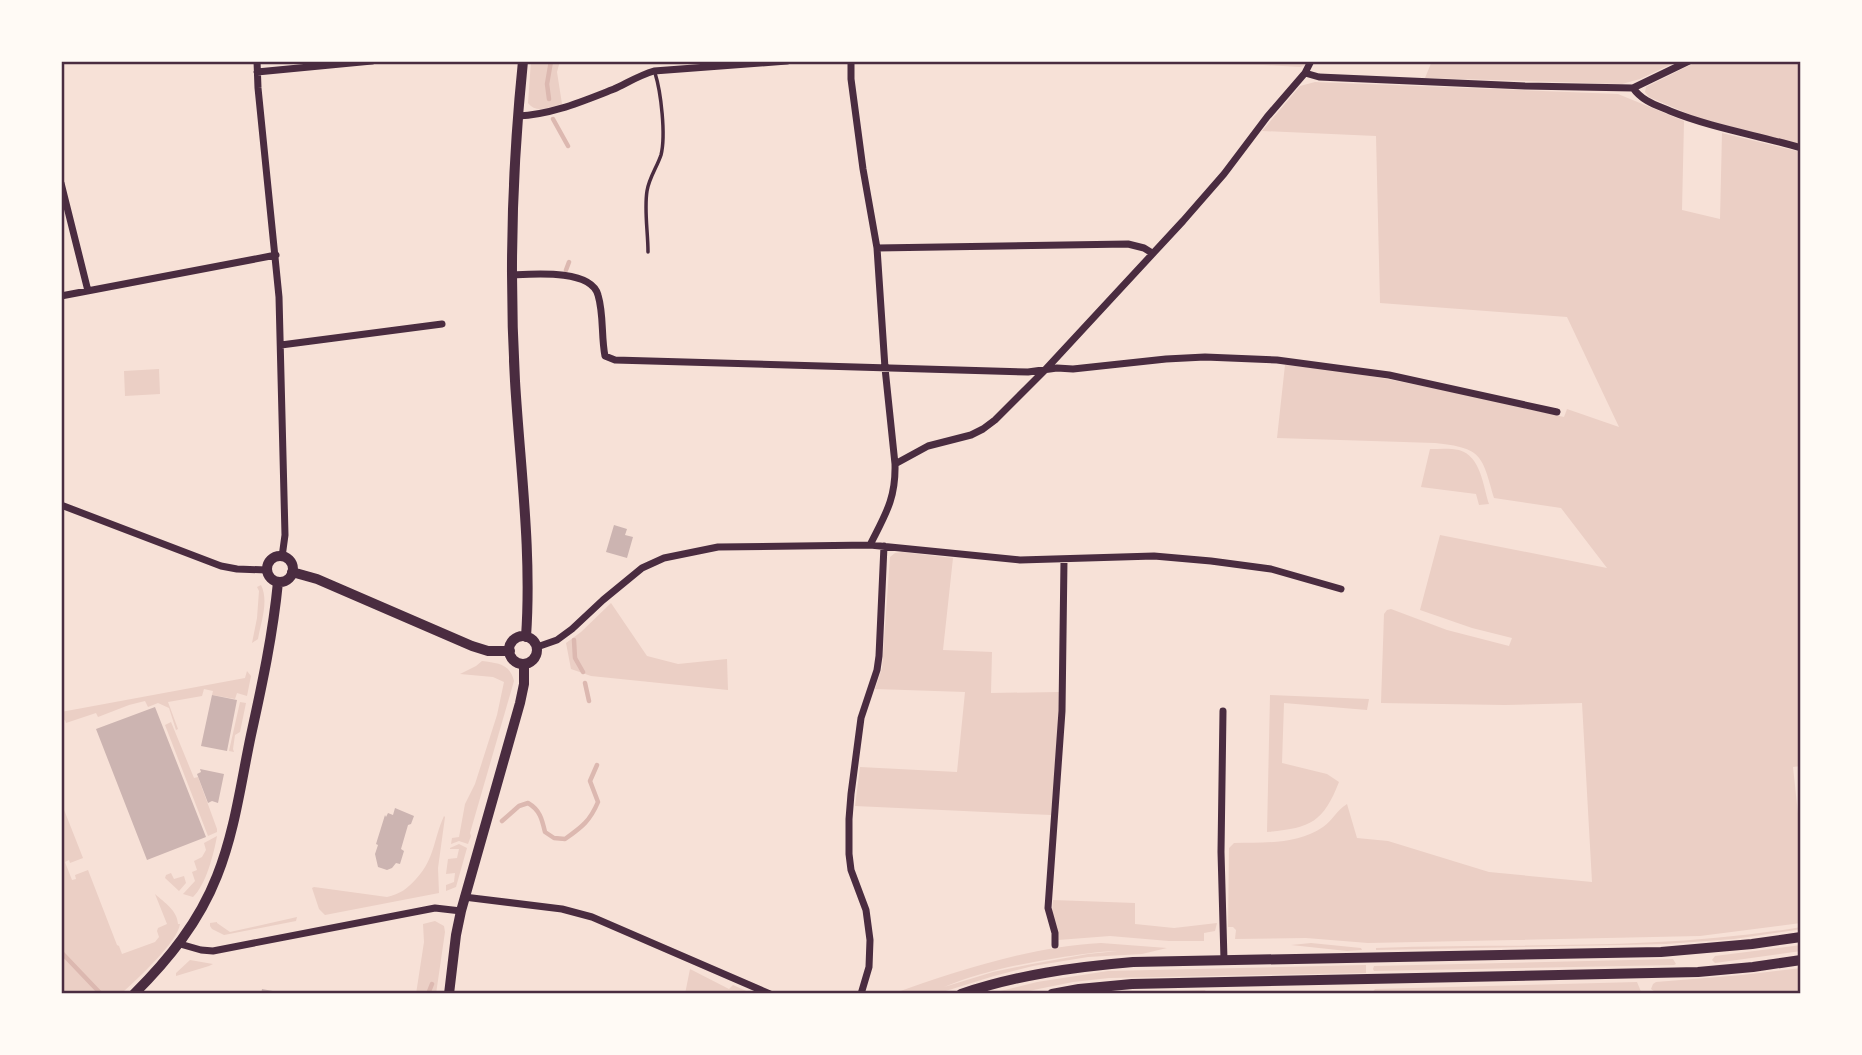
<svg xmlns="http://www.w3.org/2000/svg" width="1862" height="1055" font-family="'Work Sans',sans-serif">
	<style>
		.green { fill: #ebcfc5; fill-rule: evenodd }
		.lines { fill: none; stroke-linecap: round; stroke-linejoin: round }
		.stream { stroke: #dcb8b0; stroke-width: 4.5 }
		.building { fill: #ccb4b1 }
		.service { stroke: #4a2c40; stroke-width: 3.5 }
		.minor { stroke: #4a2c40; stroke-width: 7 }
		.tertiary { stroke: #4a2c40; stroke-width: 10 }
		.secondary { stroke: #4a2c40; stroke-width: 10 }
		.neatline { fill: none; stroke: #4a2c40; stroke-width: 2.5 }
	</style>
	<rect width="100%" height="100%" fill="#f7e1d7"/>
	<path class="green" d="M531,61H560L557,72L562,104C551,107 536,114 528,103Z
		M1020,61H1307L1304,66L1300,67L1264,65Z
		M1432,61H1678L1640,79L1622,84L1425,78Z
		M1698,61H1801V145L1698,118L1649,97L1645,92L1646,87Z
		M1315,82L1618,94L1684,121L1682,210L1720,219L1722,133L1801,152V766L1793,767L1801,842V923L1700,936L1368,943L1306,938L1235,939L1236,930L1233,927H1228L1229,848L1234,843C1264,842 1297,845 1323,827C1332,821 1337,810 1347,804L1357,838L1388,841L1489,872L1592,882L1582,703L1505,705L1381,703L1384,614L1387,610L1391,609L1447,630L1509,646L1512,638L1472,628L1420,610L1440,535L1607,568L1561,508L1494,498C1482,455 1482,448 1435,443L1277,438L1285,365C1380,373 1472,397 1564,417L1567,409L1619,427L1567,317L1380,303L1376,136L1262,131L1300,86Z
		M159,369L160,394L125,396L124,371Z
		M1430,449C1439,449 1450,448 1459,450C1481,456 1483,486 1489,504L1479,505L1476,494L1421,487Z
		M902,552L953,558L943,650L992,652L991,693L1059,692V714L1051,815L855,806L860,767L957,772L965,692L875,689L882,668L890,557L895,553Z
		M261,585C269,601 261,622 258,639L252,643L257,618L259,591L257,587Z
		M611,603L647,656L678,664L727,659L728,690L591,676L571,669L566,643L581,632Z
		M482,661C498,663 510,664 514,681L470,833L471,836L468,844L459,841L451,844L452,838L459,837L465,804L475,784L497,715L504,682L493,677L460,674L476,666Z
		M247,671L251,676L247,696L237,693L235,699L212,695L213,691L204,689L202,696L168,702L178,729L176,730L169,708L158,703L148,707L145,701L129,705L98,717L96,713L66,723L65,720L61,721V712L245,678Z
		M1270,695L1369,699L1367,710L1284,703L1282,763L1327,774L1339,782C1323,823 1310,828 1267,832Z
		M240,702L246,703L240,732L235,735L233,749L234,752L229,751Z
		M171,722L194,778L198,777L217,829V832L208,836L165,725Z
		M61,802L83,858L70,863L69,860L65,862L72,880L76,879L75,875L88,870L117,945L119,946L122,954L155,942L159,937L157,931L158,928L167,924L155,894C165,903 177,910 178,924H180C178,942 136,980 121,994L61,993Z
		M444,816L445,817L438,868L439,893L325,915L319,909L312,888L314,887L387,897C400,894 407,889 416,879C435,859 433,840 444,816Z
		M217,836C214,853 206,885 193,897L183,894L195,881L192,872L197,870L194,861L202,857L206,850L204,843Z
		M459,844L467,848L456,887L446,891V885L454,882L455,873L446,874L448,859L457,858L459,849H450V848Z
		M171,873L174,879L184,876L186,883L179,891L165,878L166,875Z
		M1053,900L1135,903V924L1174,928L1217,923L1215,931L1204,933V941H1169L1110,936L1058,940L1052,912Z
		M297,917L296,921L224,935L212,929L210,926V923L217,922V923L230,932Z
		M435,921L444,926L445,932L436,994H416L424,942L423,924Z
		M1801,927V929L1796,930L1734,939L1666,944L1376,950V948C1518,943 1661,951 1801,927Z
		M1101,943L1167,948L1142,954L1088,957L1033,966L994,976L936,994H892C960,970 1029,947 1101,943ZM1118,951L1088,954L1032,964L993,972L944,987C980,972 1019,964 1057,958C1077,955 1098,951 1118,951Z
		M1311,943L1361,948L1362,950L1347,951L1291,945Z
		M1801,945V951L1715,963L1712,960L1715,956Z
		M1673,959L1676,964L1674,965L1374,971L1373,969L1374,966Z
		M190,960L213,964L209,966L176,976V973Z
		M1366,965V973L1109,978L1073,982L1014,994H988L1037,982L1108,971Z
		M1801,968V994H1658L1651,989L1653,984L1656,982L1742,975Z
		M690,969L729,989L733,985L753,994H685Z
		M1637,982L1642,994H1371L1375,989Z
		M1205,990L1206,992L1213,994H1103Z"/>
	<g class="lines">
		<path class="stream" d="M549,99L547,84L551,61
			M553,119L568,146
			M566,270L569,262
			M574,640L575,658L583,672
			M585,683L589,701
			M502,821L519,806L528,803C540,810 542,819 545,832L554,838L565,839C582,827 590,821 598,802L590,781L597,765
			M61,952L101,994
			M428,994L432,984"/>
	</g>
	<path class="building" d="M614,525L627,529L625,535L633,537L627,558L606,552Z
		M212,695L237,700L227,751L201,746Z
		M155,707L206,837L147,860L96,729Z
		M200,769L224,774L218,803L212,801L208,803L197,774L201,772Z
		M395,808L414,816L411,824L408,825L401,849L404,851L400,864L396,863L392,868L387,870L378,867L375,854L378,845L376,844L385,815L386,817L388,813L393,815Z
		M262,989L278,992V994H261Z"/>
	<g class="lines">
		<path class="service" d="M648,252C648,232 644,210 647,191C649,178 657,167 661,155C666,135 661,92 655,73"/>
		<path class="minor" d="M257,61L258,88L279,297L285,535L282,557
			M851,61V79L863,169L877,248L885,368L895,464
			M257,72L372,61
			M1305,73L1319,77L1525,86L1633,88L1689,61
			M1633,88C1642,101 1656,105 1670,111C1712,128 1757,135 1801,148
			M518,116C551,115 583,101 614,89C627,83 640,75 654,71L787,61
			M61,183L88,291
			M877,248L1128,244L1144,248L1152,253
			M512,275C533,274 591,269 598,295C604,315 601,336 605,356L615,360L1028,372L1057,368L1073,369L1166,359L1205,357L1277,360L1389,375L1557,412
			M61,296L276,255
			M281,345L442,324
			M61,505L221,566L237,569L267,570
			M870,545C885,515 896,499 895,464L928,446L971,435L983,429L995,420L1045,370L1183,221L1224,174L1267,117L1305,73L1311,61
			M537,647L557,640L572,629L603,600L642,568L664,558L718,547L870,545L1020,560L1154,556L1211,561L1271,569L1341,589
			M1223,711L1221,852L1224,960
			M464,897L562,909L592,917L770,994
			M180,944L201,950L213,951L435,908L461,911
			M1055,945V933L1048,908L1062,711L1064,560
			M861,994L869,967L870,940L866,910L851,870L849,854V819L851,794L861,718L877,670L879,656L884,546"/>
		<path class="tertiary" d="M523,61C512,168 509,274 515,381C520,466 532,551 526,637
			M267 569a13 13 0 1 1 26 0a13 13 0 1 1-26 0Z
			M292,572L317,579L472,646L488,651H510
			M509 650a14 14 0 1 1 28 0a14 14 0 1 1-28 0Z
			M134,994C169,959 199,922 217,876C235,831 241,782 251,735C262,685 273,634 278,582
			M449,994L456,935L461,911L520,703L524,684V664"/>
		<path class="secondary" d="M961,994C1017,975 1074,967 1133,962L1661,952L1752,944L1801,937
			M1052,994L1079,989L1132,984L1698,972L1753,967L1801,960"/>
	</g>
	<rect width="1862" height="1055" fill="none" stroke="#fffaf5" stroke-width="126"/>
	<rect x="63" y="63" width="1736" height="929" class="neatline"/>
</svg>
